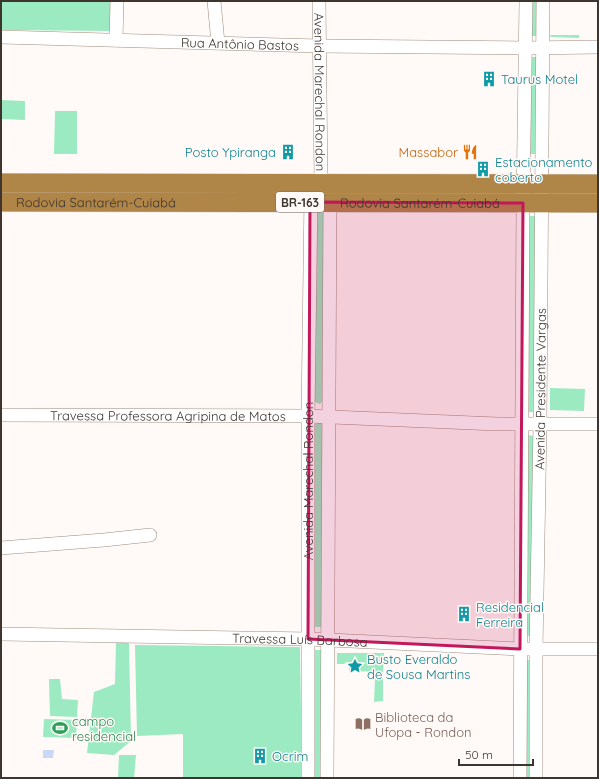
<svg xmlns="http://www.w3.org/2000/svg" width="599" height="779" font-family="Quicksand,sans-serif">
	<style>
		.green { fill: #9ceac1 }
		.water { fill: #c9d8f7 }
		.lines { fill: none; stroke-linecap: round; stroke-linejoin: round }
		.minor-casing { stroke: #a08c7e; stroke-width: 14 }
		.highway-casing { stroke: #d8d7d5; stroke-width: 20 }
		.minor { stroke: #fff; stroke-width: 13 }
		.highway { stroke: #b08548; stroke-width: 19 }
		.marked { fill: #c2185b; fill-opacity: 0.2; stroke: #c2185b; stroke-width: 3; stroke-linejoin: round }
		.labels { text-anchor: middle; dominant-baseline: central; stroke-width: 3; stroke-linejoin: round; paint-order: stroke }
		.shield { fill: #fffaf7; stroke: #78706b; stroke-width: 1 }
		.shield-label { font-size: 12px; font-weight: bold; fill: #3e352f }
		.street-label { font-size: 13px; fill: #3e352f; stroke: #fffaf7 }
		.culture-label { font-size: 13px; fill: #0d838f; stroke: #fffaf7; text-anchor: start }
		.food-label { font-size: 13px; fill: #c56008; stroke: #fffaf7; text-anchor: end }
		.education-label { font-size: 13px; fill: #785e54; stroke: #fffaf7; text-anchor: start }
		.leisure-label { font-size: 13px; fill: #27864d; stroke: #fffaf7; text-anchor: start }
	</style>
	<rect width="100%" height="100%" fill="#fffaf7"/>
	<path class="green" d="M1,1H110V31L1,30Z
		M530,1H540L537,36H532Z
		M550,35H579V38L551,37Z
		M530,57H538L536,154H530Z
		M1,100L25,101V120L1,119Z
		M55,111H77V154H54Z
		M315,209H323V400L320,404L317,403L314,401Z
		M528,216H536L534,409L533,412H529L528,409L529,334L527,331Z
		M550,388L585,389L584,411L550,410Z
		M320,422L323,425L321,627H313L314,425L317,423Z
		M528,435L533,436L534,439L530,636H526V439Z
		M116,640L129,641L131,741L114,755L87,753L94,692L115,684Z
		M135,645L300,647L302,778H183V734L137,736Z
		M314,650H321V778H314Z
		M337,653H384L383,672L349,671V664H337Z
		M525,660H532L533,778H525Z
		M375,678H383V701L374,702Z
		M49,679H60L62,699L78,700L77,717L50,716Z
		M44,719L77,720L76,738L43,737Z
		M119,755H136L134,778H118Z"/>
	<path class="water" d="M43,750H54L53,758H43Z"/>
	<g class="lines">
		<defs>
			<g id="minor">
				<path d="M214,1L218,43"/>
				<path id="s1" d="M319,1L321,183"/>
				<path id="s2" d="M1,37L320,46L526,48L598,47"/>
				<path d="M116,40L117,1"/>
				<path id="s3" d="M1,415L308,416L497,424H598"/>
				<path d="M1,548L104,540L150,535"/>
				<path id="s4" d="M1,634L308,639L520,649H598"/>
				<path id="s5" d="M308,778V416L311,195"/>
				<path d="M327,778L330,196"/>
				<path d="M520,778L523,203L526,1"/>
				<path id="s6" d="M536,778V650L540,425L543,1"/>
			</g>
			<g id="highway">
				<path d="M1,183L598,184"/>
				<path id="s7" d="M1,202L598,203"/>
			</g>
		</defs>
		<use href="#minor" class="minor-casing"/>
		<use href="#highway" class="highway-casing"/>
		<use href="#minor" class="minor"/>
		<use href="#highway" class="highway"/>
	</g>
	<path class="marked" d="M310,202L523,203L520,649L308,639Z"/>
	<defs>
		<symbol id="building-bare" viewBox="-9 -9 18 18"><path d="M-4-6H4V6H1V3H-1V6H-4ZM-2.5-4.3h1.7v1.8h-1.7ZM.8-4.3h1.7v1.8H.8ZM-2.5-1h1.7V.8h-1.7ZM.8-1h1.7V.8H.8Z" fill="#0f9aa8" stroke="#fffaf7" stroke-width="2.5" paint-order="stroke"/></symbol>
		<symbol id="restaurant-bare" viewBox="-9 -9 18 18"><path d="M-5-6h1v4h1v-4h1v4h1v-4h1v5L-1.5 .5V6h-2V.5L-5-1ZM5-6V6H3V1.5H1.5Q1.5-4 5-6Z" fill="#e8710a" stroke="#fffaf7" stroke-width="2.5" paint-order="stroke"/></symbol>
		<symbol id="sight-bare" viewBox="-9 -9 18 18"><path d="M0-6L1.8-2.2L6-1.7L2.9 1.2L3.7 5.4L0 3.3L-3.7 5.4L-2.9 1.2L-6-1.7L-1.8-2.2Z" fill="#0f9aa8" stroke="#fffaf7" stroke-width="2.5" paint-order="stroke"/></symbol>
		<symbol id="library-bare" viewBox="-9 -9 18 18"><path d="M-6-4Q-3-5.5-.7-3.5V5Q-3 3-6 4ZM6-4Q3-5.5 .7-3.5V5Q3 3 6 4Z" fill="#8d6e63" stroke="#fffaf7" stroke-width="2.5" paint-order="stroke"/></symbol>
		<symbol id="stadium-bare" viewBox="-9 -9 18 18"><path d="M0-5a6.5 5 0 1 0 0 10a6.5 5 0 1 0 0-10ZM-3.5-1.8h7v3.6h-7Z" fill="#2e9e5b" stroke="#fffaf7" stroke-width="2.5" paint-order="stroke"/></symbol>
	</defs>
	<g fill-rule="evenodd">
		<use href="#building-bare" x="478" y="68" width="22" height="22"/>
		<use href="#building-bare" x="277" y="141" width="22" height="22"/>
		<use href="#restaurant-bare" x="459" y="141" width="22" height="22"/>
		<use href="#building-bare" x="472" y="158" width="22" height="22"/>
		<use href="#building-bare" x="453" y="603" width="22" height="22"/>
		<use href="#sight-bare" x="344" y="655" width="22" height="22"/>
		<use href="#library-bare" x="352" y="713" width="22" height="22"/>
		<use href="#stadium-bare" x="49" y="717" width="22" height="22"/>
		<use href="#building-bare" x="249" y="745" width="22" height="22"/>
	</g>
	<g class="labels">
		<rect class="shield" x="276" y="192" width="48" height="20" rx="3"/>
		<g class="shield-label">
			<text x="300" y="202">BR-163</text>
		</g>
		<g class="street-label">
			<text stroke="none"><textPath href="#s2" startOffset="239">Rua Antônio Bastos</textPath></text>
			<text stroke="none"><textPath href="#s1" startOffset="91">Avenida Marechal Rondon</textPath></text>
			<text stroke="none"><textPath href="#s7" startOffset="95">Rodovia Santarém-Cuiabá</textPath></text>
			<text stroke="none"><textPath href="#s7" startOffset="419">Rodovia Santarém-Cuiabá</textPath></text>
			<text stroke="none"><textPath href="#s6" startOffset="389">Avenida Presidente Vargas</textPath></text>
			<text stroke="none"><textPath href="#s3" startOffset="167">Travessa Professora Agripina de Matos</textPath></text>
			<text stroke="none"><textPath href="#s5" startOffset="297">Avenida Marechal Rondon</textPath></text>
			<text stroke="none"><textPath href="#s4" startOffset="299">Travessa Luís Barbosa</textPath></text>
		</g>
		<g class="culture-label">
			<text x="501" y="79">Taurus Motel</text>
			<text x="276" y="152" text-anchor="end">Posto Ypiranga</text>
			<text x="495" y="162">Estacionamento<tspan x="495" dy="15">coberto</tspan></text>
			<text x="476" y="607">Residencial<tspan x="476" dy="15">Ferreira</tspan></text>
			<text x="367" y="659">Busto Everaldo<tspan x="367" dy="15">de Sousa Martins</tspan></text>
			<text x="272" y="756">Ocrim</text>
		</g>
		<g class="food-label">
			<text x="458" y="152">Massabor</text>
		</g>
		<g class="education-label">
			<text x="375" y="717">Biblioteca da<tspan x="375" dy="15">Ufopa - Rondon</tspan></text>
		</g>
		<g class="leisure-label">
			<text x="72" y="721">campo<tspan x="72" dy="15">residencial</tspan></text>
		</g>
	</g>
	<rect width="599" height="779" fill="none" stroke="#3e352f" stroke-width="4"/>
	<path d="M459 759v6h74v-6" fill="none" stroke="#3e352f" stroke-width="2"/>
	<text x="465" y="759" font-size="12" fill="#3e352f" stroke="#fffaf7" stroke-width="3" paint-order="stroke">50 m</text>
</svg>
